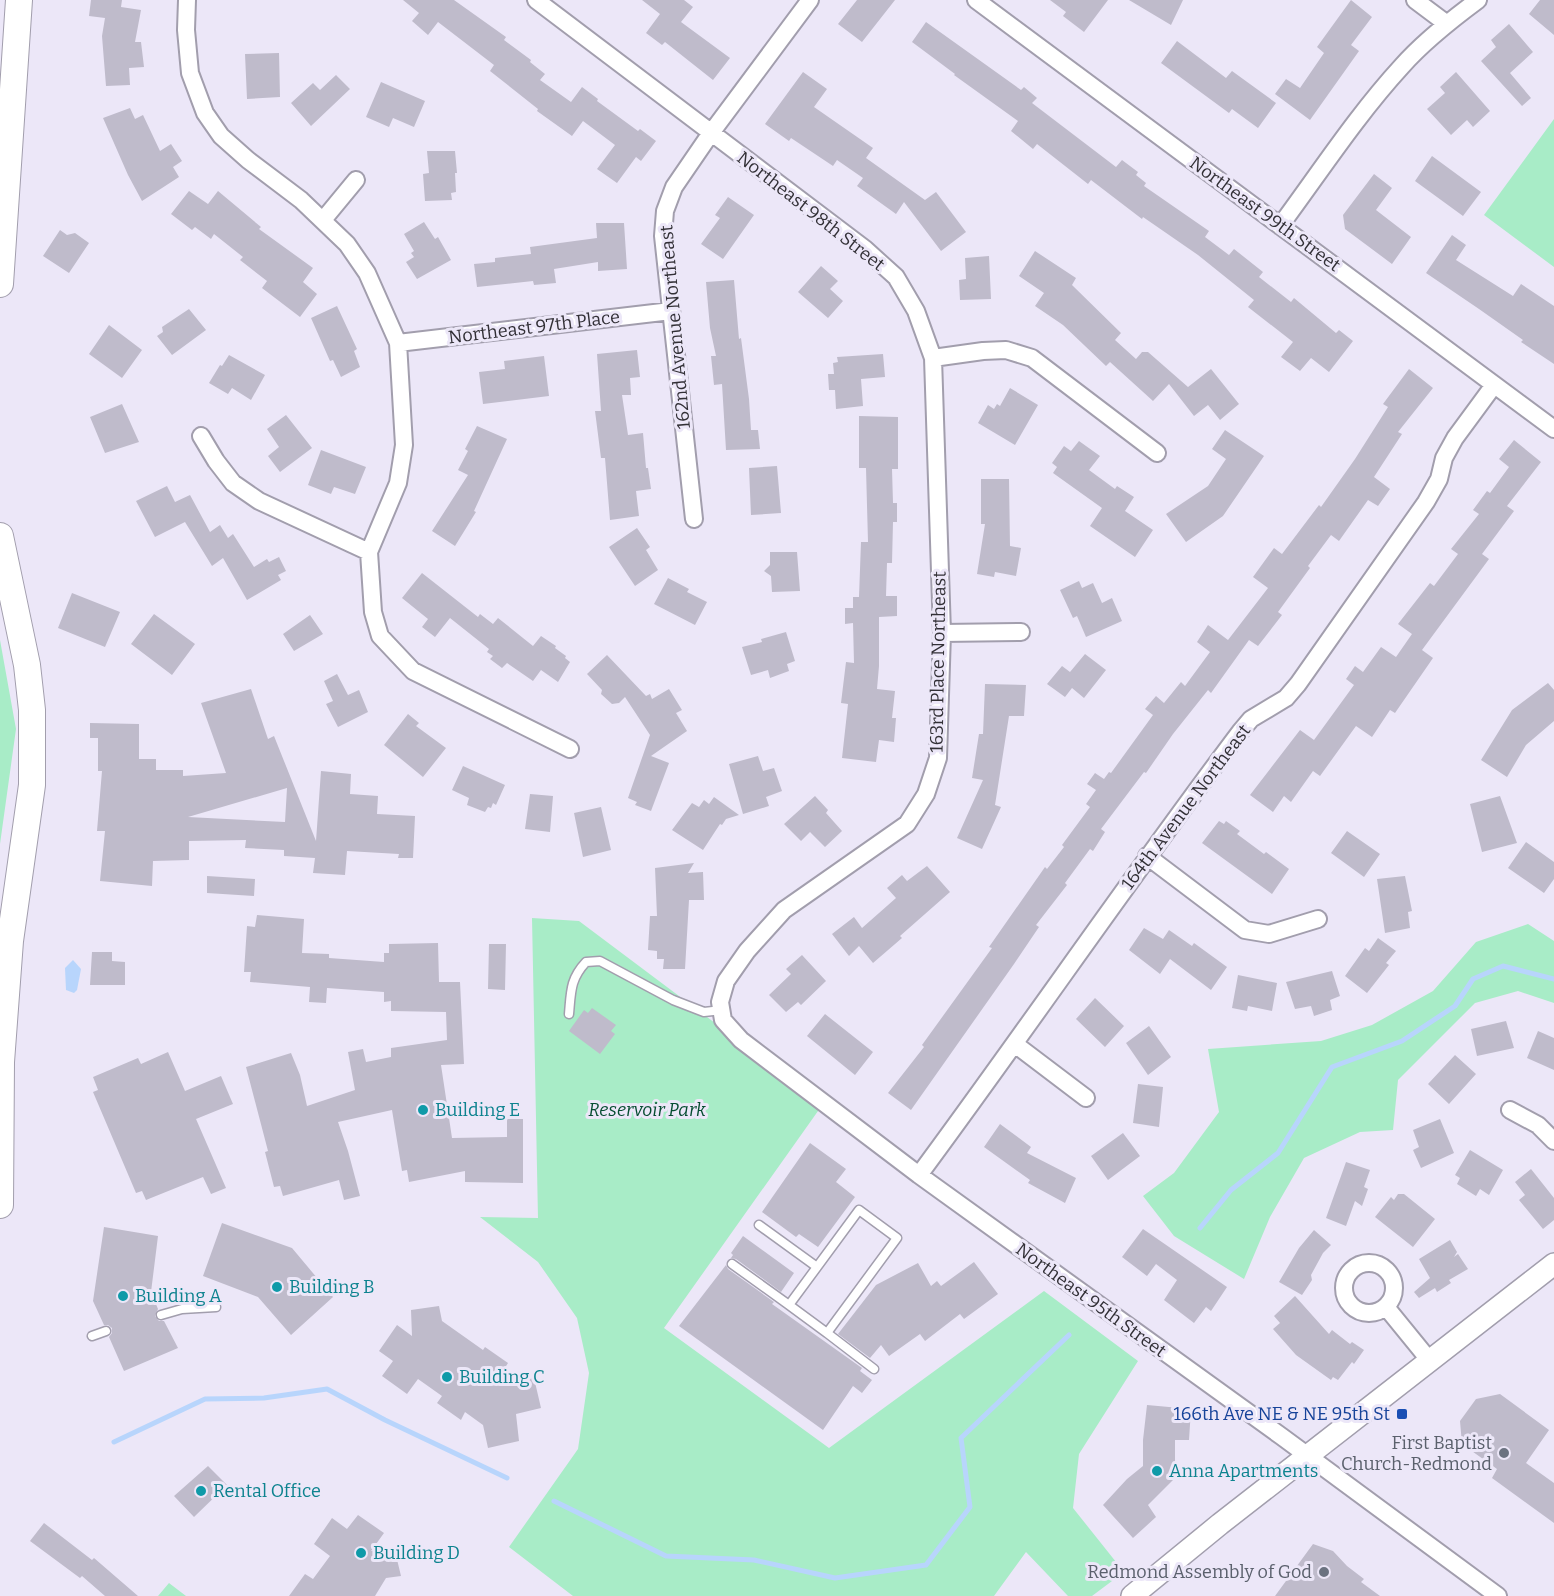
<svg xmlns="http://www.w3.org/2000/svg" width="1554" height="1596" font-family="Bitter,serif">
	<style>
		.green { fill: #a8ecc7 }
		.water { fill: #b8d5fc }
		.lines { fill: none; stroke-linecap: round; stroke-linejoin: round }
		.stream { stroke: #b8d5fc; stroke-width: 5 }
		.building { fill: #bfbbcb; fill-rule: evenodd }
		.service-casing { stroke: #a29ead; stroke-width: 11 }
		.minor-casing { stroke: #a29ead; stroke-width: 20 }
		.tertiary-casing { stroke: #a29ead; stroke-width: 24 }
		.primary-casing { stroke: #a29ead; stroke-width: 28 }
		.service { stroke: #fff; stroke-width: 8 }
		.minor { stroke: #fff; stroke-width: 16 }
		.tertiary { stroke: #fff; stroke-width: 21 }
		.primary { stroke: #fff; stroke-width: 26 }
		.culture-dot { fill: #0f9aa8; stroke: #ece7f8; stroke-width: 2 }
		.transit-dot { fill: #1a4fb4; stroke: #ece7f8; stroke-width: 2 }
		.worship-dot { fill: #6b7280; stroke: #ece7f8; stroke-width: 2 }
		.labels { text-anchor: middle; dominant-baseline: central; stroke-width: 6; stroke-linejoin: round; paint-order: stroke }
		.street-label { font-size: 18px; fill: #323036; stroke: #ece7f8 }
		.culture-label { font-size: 18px; fill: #0d838f; stroke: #ece7f8; text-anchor: start }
		.park-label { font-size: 18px; font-style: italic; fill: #064d31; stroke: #ece7f8 }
		.transit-label { font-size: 18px; fill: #164399; stroke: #ece7f8; text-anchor: end }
		.worship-label { font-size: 18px; fill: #5b616d; stroke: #ece7f8; text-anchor: end }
	</style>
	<rect width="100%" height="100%" fill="#ece7f8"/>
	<path class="green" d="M1554,119V267L1484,215Z
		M0,640L16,729L0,844Z
		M532,918L579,921L823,1104L664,1328L829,1448L1044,1291L1138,1361L1079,1454L1073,1508L1124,1572L1092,1596H1068L1026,1552L994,1596H573L509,1547L578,1449L589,1373L577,1318L538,1262L480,1217L538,1218Z
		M1528,924L1554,941V1003L1518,991L1475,1003L1398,1080L1393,1130L1360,1132L1304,1158L1270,1217L1244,1279L1174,1236L1143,1196L1174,1173L1219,1112L1208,1049L1321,1041L1372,1025L1433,991L1476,942Z
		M169,1583L186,1596H158Z"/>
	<path class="water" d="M73,960L81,969L77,990L74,993L66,990L65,968Z"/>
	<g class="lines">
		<path class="stream" d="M1200,1228L1231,1190L1278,1153L1332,1067L1402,1041L1455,1006L1473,979L1503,966L1554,979
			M114,1442L205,1399L264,1398L327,1389L385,1420L507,1478
			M554,1501L666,1556L754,1560L835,1578L926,1565L970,1507L961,1438L1069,1335"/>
	</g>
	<path class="building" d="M91,0H122L121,7L141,10L135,42H141L144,67L129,68L130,85L106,86L102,36L105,18L89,16Z
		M403,0H454L506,37L504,40L531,60L530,62L545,74L540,80L571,102L582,87L598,99L597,101L638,131L640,129L656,141L641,161L636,157L617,183L597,169L615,145L583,121L572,136L537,111L538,109L490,71L494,65L438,22L428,35L412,21L419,13Z
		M642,0H684L693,7L681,22L730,58L713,80L665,42L662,45L646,33L660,14Z
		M857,0H895L862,42L838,24Z
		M1050,0H1108L1084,32L1063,16L1066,12Z
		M1129,0H1183L1171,25Z
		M1351,0L1372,17L1351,45L1359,51L1310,120L1275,94L1286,79L1300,88L1324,53L1317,47Z
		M1540,0H1554V35L1529,14Z
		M926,22L1021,90L1024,87L1037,98L1032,103L1116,167L1122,160L1138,172L1136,175L1146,183L1144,186L1209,231L1205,237L1229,255L1234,249L1263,272L1259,277L1291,302L1294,298L1336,333L1339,330L1353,341L1329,372L1311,358L1300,371L1281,357L1293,342L1248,307L1254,300L1198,255L1143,217L1142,219L1091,180L1088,184L1037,144L1033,149L1011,131L1018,121L954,75L955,74L912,42Z
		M1509,24L1533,52L1510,73L1531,98L1522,106L1481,61L1496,47L1491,40Z
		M1177,41L1226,78L1232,71L1276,103L1258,128L1232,109L1229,113L1161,63Z
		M279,53L280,97L247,99L245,54Z
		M803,72L827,89L814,107L873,148L866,158L925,200L936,192L966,232L941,251L904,202L896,214L857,186L863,178L837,160L833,166L791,138L789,141L765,124Z
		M1456,72L1490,111L1473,127L1467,120L1451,135L1427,109L1445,93L1440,87Z
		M336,75L350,89L311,126L291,103L313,83L320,90Z
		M381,82L425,101L414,127L393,118L389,127L366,117Z
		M130,108L135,119L143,115L160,151L171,144L182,161L173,167L179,177L142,201L128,175L103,118Z
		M427,151H455L457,173H455L456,192L451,193L452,200L425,201L423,174L429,173Z
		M1432,156L1481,192L1463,216L1415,181Z
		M1374,174L1392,188L1376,210L1411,237L1392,264L1345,229L1343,215Z
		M189,191L208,204L218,191L261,227L259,229L313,268L303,282L317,294L300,317L262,288L267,281L240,260L243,257L214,234L211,239L195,227L192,230L171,214Z
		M728,197L754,215L723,259L701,244L720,218L715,215Z
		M424,222L435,239L438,237L451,260L417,279L406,262L414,257L411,253L414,251L404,234Z
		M596,223H624L627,269L598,271V262L554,269L556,283L534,285L533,281L477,287L474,264L495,262V258L531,254L530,247L597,238Z
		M60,230L67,235L75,233L89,243L69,273L43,256Z
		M1452,235L1466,245L1456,260L1513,296L1521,284L1554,306V364L1521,342L1523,340L1479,309L1426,273Z
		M1035,251L1076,278L1072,285L1121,333L1115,340L1136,359L1142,352H1148L1188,387L1211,369L1239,404L1220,420L1208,405L1194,416L1169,384L1153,401L1110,362L1106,366L1063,325L1035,306L1044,293L1019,276Z
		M989,256L991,299L960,300L959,280L966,279L965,258Z
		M821,266L838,281L830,289L843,301L828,318L798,292Z
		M734,280L739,339L741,338L749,399L751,430H758L760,449L726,450L722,384L714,385L711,356H716L710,328L706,282Z
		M337,306L357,349L354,351L360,367L341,377L333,360L330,361L311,318Z
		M189,309L206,330L172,355L157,336L163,332L162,327Z
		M109,325L142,350L122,378L89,354Z
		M637,350L640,377L630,378L631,395H622L628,435L643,433L646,468H648L651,489L636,491L639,516L610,520L605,458H601L595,411H601L597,354Z
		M883,354L885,377L861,379L863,406L836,409L835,390H829L828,374H834L833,363L838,362L837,357Z
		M229,355L265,375L251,400L232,388L228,394L209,383L220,365L222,366Z
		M544,356L549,396L483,404L479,372L505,369L504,361Z
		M1409,369L1433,388L1398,432L1402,434L1374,477L1390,489L1378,506L1368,500L1339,541L1331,535L1308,566L1310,568L1278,612L1282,615L1258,646L1249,640L1211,693L1208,690L1173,734L1146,773L1144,772L1101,829L1105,832L1093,851L1090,849L1065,883L1067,885L1036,925L1039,927L1014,964L911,1110L888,1093L924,1047L922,1045L992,948L989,947L1045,867L1047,869L1064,847L1062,845L1090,807L1086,804L1096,790L1087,784L1095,773L1104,779L1109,772L1111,773L1153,715L1145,709L1156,696L1164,703L1181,682L1185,686L1210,652L1197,642L1208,625L1228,640L1268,588L1253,577L1274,548L1282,554L1319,505L1321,507L1355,459L1388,407L1383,404Z
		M1010,388L1038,405L1015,445L978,423L988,405L994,409L997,404L1000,406Z
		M122,404L139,442L105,453L90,417Z
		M286,415L312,448L280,472L268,456L279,447L267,429Z
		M859,416L898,417V469H892L893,503H897V522H893L892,563H887L886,596H897V616L879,617V666L877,689L895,691L892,718H896L894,742L879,740L876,762L842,758L848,704L841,703L846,662L854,663L853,623L845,624V608H853V597H859L861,542H868L866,468H859Z
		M477,426L507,439L474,511L476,512L455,546L432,531L468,475L458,470L468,451L465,449Z
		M1225,430L1264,456L1223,516L1186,542L1166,514L1208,486L1226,459L1212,449Z
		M1514,440L1541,462L1507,506L1514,511L1482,554L1489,559L1422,650L1433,658L1395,713L1390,710L1372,737L1356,726L1320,776L1313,771L1291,802L1284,796L1273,812L1250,795L1300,730L1314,740L1354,685L1346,679L1355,666L1363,672L1381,647L1396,657L1412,634L1398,624L1430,583L1434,586L1458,554L1451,549L1479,514L1473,510L1487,491L1490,493L1509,467L1499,459Z
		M1079,441L1100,456L1089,470L1115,489L1117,486L1134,497L1125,511L1153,530L1135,557L1090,526L1102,508L1053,473L1057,467L1052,463L1064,446L1071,451Z
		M321,450L366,467L355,494L334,487L331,494L308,485Z
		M777,466L781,513L751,515L749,468Z
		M981,479H1009L1010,546L1021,548L1016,576L995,572L994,577L977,574L985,524H981Z
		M167,486L175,502L190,495L210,532L220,525L228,538L233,534L254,567L267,559L269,562L279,557L286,571L278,575L281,580L247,600L223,558L212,566L185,522L155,537L136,501Z
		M637,528L650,547L646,550L658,570L635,586L609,547Z
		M770,552H797L800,591L772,592L771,576L764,571L770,565Z
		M422,573L478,617L480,614L493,624L498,618L533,646L541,636L556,646L555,648L566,656L565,658L570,662L558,682L541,670L533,681L507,663L502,668L490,659L493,656L487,652L489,649L450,618L435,637L422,627L428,619L402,598Z
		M668,578L689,589L687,592L707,602L695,625L654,604Z
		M1079,581L1082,588L1093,583L1102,603L1112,598L1122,621L1086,637L1077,616L1073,618L1060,590Z
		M72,593L120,612L105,647L58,628Z
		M154,614L195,644L172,675L131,644Z
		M310,615L323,634L294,651L283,634Z
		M786,632L795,661L787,664L789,671L770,678L768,670L751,675L742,647L762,642L761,639Z
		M1085,654L1106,670L1084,698L1072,688L1065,697L1047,684L1062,666L1070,672Z
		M607,655L646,696L650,694L652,699L669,689L682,710L676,713L687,731L651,756L669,763L651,811L635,805L637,802L628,798L650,735L625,697L619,703L612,704L601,694L602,690L587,674Z
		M337,674L348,695L359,690L368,712L338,727L326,704L333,701L324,681Z
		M1548,683L1554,690V721L1526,745L1507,777L1481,760L1512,710Z
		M985,684L1026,685L1024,716H1009L995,805L1001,807L982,849L957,838L983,780L972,778L979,734H983Z
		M251,689L268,739L274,736L316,841L321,771L351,774L350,794L378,796L377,814L415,816L413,858H398L399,854L347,851L345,875L313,873L315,858L284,856V850L245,848L246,840L189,841V860L153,861L152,886L100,881L105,831H97L102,771H98V738H90V723L139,724V759H156V770H183V776L226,773L201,703ZM287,788L285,822L188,817Z
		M408,714L419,723L416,726L446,748L423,777L384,745Z
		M758,756L763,771L774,768L782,791L766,797L769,806L743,814L729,764Z
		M463,766L505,785L496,805L493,803L491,808L488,807L485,812L467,805L469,798L452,790Z
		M530,794L553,796L550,832L525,829Z
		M815,796L828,810L826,813L842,831L825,847L810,832L801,841L784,824Z
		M1500,796L1517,843L1482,852L1470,804Z
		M714,797L739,815L726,819L722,825L720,824L703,850L672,830L692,803L699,807L704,800L709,804Z
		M601,807L611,850L583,857L574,813Z
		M1219,821L1224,824L1226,821L1240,831L1237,834L1264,854L1266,852L1289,869L1272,894L1202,843Z
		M1347,831L1380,854L1364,877L1331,853Z
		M1526,842L1554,862V879L1544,893L1508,868Z
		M694,863L688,873L703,872L704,900H689L685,969H663L664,959H657V951L648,950L650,916H657L655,868Z
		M927,866L950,892L900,936L902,938L873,963L859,946L849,956L832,934L854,917L862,928L896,898L887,888L902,875L907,881Z
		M207,876L255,879L254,896L207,893Z
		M1405,876L1412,911L1408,912L1410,928L1385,933L1377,879Z
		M257,915L304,919L302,953L329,954V958L384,962V953H389V944L438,943L439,982H460L464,1064L441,1065L452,1138L507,1137V1119H523V1183L465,1182V1171L409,1182L407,1170L402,1171L392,1110L338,1122L348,1151L360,1196L344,1200L339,1180L283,1196L280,1186L274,1187L265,1152L268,1151L246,1067L291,1053L300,1075L307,1106L355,1090L348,1052L363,1049L366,1062L391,1057V1048L447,1040L446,1012L391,1011V1001L384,1002V992L327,988L326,1003L309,1002L310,987L250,982L251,972H244L247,926L255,927Z
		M1144,928L1163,939L1169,930L1192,946L1194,943L1227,967L1211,990L1170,959L1160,974L1129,950Z
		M1378,938L1396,951L1386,963L1389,965L1367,993L1345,976L1365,948L1369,951Z
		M489,944H506L505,990L488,989Z
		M92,952H112V961L125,962V985H90Z
		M802,955L826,981L801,1005L798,1002L786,1012L769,995L791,974L786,969Z
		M1332,971L1340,996L1330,1000L1332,1010L1314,1016L1311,1006L1295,1009L1286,982Z
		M1238,975L1277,983L1272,1011L1248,1006L1247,1011L1232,1008Z
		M1095,998L1124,1026L1105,1047L1076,1019Z
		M592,1008L616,1025L611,1031L615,1034L600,1054L569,1031L584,1010L588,1013Z
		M825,1014L873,1052L855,1075L807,1036Z
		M1506,1021L1514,1048L1477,1056L1471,1029Z
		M1149,1026L1171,1057L1148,1075L1126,1043Z
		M1538,1031L1554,1038V1070L1527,1058Z
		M168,1052L185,1091L221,1076L233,1104L196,1119L226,1188L211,1194L203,1177L146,1200L142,1191L136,1193L93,1092L98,1090L93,1077L138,1058L141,1064Z
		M1455,1055L1476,1074L1449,1104L1428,1084Z
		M1138,1084L1163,1087L1159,1127L1133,1123Z
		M1440,1119L1454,1153L1421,1168L1413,1150L1419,1147L1413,1130Z
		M1000,1124L1031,1147L1027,1153L1076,1178L1065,1203L1028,1183L1030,1180L984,1147Z
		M1123,1133L1140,1156L1108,1180L1091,1156Z
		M810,1143L846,1169L836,1182L855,1197L818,1247L799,1234L796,1237L762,1212Z
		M1470,1150L1503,1170L1489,1195L1480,1189L1476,1196L1457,1184L1460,1178L1455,1175Z
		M1346,1162L1370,1170L1364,1187L1368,1189L1362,1206L1355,1201L1346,1226L1326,1218Z
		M1531,1169L1554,1198V1220L1543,1229L1519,1200L1525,1195L1515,1182Z
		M1398,1194H1404L1435,1219L1413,1247L1375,1217L1391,1197L1394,1200Z
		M222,1223L292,1248L333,1297L291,1335L258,1297L203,1276Z
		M104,1227L158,1236L151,1292L158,1309L155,1316L159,1321H164L178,1348L124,1371L109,1337L112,1333V1328L108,1325H104L93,1301Z
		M1143,1229L1227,1287L1211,1311L1206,1307L1194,1323L1164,1300L1177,1280L1156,1264L1147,1276L1122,1257Z
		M1314,1230L1331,1245L1323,1253L1311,1275L1312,1280L1302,1295L1279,1282L1299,1248Z
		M743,1236L794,1273L781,1292L736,1259L731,1258L733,1255L731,1253Z
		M1450,1240L1457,1252L1454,1257L1458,1254L1468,1269L1449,1280L1451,1283L1437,1292L1435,1288L1419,1298L1414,1292L1430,1278L1419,1259Z
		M974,1262L998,1294L964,1319L960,1314L925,1341L920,1334L889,1356L881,1345L870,1358L838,1334L876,1285L918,1263L931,1286L937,1281L941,1286Z
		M726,1265L728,1269L774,1302L772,1304L862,1368L860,1371L872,1380L862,1393L853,1386L823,1430L679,1326Z
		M1295,1296L1329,1334L1332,1330L1350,1344L1352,1342L1364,1350L1354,1364L1352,1362L1338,1380L1333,1377L1331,1380L1296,1355L1273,1329L1280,1323L1274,1316Z
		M439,1306L442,1321L483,1350L485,1347L508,1363L494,1385L534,1378L541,1408L516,1414L519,1441L488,1448L483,1425L465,1412L461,1420L437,1403L442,1396L418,1379L407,1394L382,1376L393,1361L379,1351L397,1325L412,1336L411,1310Z
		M1500,1394L1549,1430L1526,1463L1554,1483V1523L1492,1478L1497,1469L1462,1444L1460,1421L1476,1399Z
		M1147,1405L1191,1409L1189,1440H1175V1478L1148,1505L1156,1517L1133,1538L1103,1505L1127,1479L1143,1466V1440Z
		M208,1466L227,1485L194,1517L174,1496Z
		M358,1515L384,1533L371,1551L394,1547L401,1576L386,1578L375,1596H289L305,1574L313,1579L330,1556L314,1544L332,1518L347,1529Z
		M44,1523L92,1560L94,1558L138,1596H105L82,1576L80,1578L30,1541Z
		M1313,1544L1333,1551L1347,1566L1364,1579L1361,1582L1380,1596H1275Z"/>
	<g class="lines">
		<defs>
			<path id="service" d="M569,1014C571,992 570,979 586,962L600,961L673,1000L704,1012L722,1010
				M859,1210L897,1238L827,1333L789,1305Z
				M759,1225L817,1267
				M732,1264L789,1305
				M161,1315L182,1309L216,1307
				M827,1333L874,1369
				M92,1336L106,1331"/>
			<path id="minor" d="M187,0L186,30L190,73L205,113L221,136L248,160L301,200L347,244L367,273L398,343L404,445L398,483L369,552
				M536,0L865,249L896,277L916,311L933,358L942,633L938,758L926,794L907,824L784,910L747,951L726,981L720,1002L723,1020L741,1040L919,1175L1281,1436L1498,1596
				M976,0L1554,429
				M1415,0L1447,24
				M323,220L356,180
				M1280,226C1320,172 1357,115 1402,66C1424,41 1451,20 1478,0
				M398,343L671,311
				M933,358L983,351L1006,350L1032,358L1157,453
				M201,436L216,461L233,483L259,501L369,552L373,612L380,636L413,671L570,749
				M694,519L663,236L665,211L674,187L711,133L810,0
				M942,633L1021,632
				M1147,856L1245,930L1269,934L1318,919
				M1016,1045L1086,1098
				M1510,1110L1538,1125L1554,1141
				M919,1175C1027,1029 1130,878 1240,732L1251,719L1286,698L1298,684L1426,502L1439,479L1444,458L1455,438L1494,385
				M1344 1288a25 25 0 1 1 50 0a25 25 0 1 1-50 0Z
				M1386,1307L1430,1361"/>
			<path id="tertiary" d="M1132,1596L1220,1524L1554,1264"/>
			<path id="primary" d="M0,284L19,0
				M0,536L27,665L32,710V785L10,941L1,1062L0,1205"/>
		</defs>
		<use href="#service" class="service-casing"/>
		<use href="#minor" class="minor-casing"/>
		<use href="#tertiary" class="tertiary-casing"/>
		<use href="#primary" class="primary-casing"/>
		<use href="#service" class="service"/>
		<use href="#minor" class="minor"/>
		<use href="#tertiary" class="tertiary"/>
		<use href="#primary" class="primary"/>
	</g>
	<g class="culture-dot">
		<circle cx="423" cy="1110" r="6"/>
		<circle cx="277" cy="1287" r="6"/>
		<circle cx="123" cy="1296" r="6"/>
		<circle cx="447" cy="1377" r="6"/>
		<circle cx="1157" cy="1471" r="6"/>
		<circle cx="201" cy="1491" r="6"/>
		<circle cx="361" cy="1553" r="6"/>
	</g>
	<rect class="transit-dot" x="1396" y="1408" width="12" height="12" rx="3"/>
	<g class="worship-dot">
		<circle cx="1504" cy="1453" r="6"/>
		<circle cx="1324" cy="1572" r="6"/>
	</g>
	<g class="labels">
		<g class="street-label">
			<text transform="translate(811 211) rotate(38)">Northeast 98th Street</text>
			<text transform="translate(1265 214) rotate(36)">Northeast 99th Street</text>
			<text transform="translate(534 327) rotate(-7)">Northeast 97th Place</text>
			<text transform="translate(675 327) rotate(-95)">162nd Avenue Northeast</text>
			<text transform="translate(938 662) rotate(-89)">163rd Place Northeast</text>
			<text transform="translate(1186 807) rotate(-53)">164th Avenue Northeast</text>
			<text transform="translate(1091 1300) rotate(36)">Northeast 95th Street</text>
		</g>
		<g class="culture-label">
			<text x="435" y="1110">Building E</text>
			<text x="289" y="1287">Building B</text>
			<text x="135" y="1296">Building A</text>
			<text x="459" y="1377">Building C</text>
			<text x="1169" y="1471">Anna Apartments</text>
			<text x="213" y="1491">Rental Office</text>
			<text x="373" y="1553">Building D</text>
		</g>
		<g class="park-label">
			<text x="647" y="1110">Reservoir Park</text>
		</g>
		<g class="transit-label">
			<text x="1390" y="1414">166th Ave NE &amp; NE 95th St</text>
		</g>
		<g class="worship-label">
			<text x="1492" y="1443">First Baptist<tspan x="1492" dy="21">Church-Redmond</tspan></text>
			<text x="1312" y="1572">Redmond Assembly of God</text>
		</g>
	</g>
</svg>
